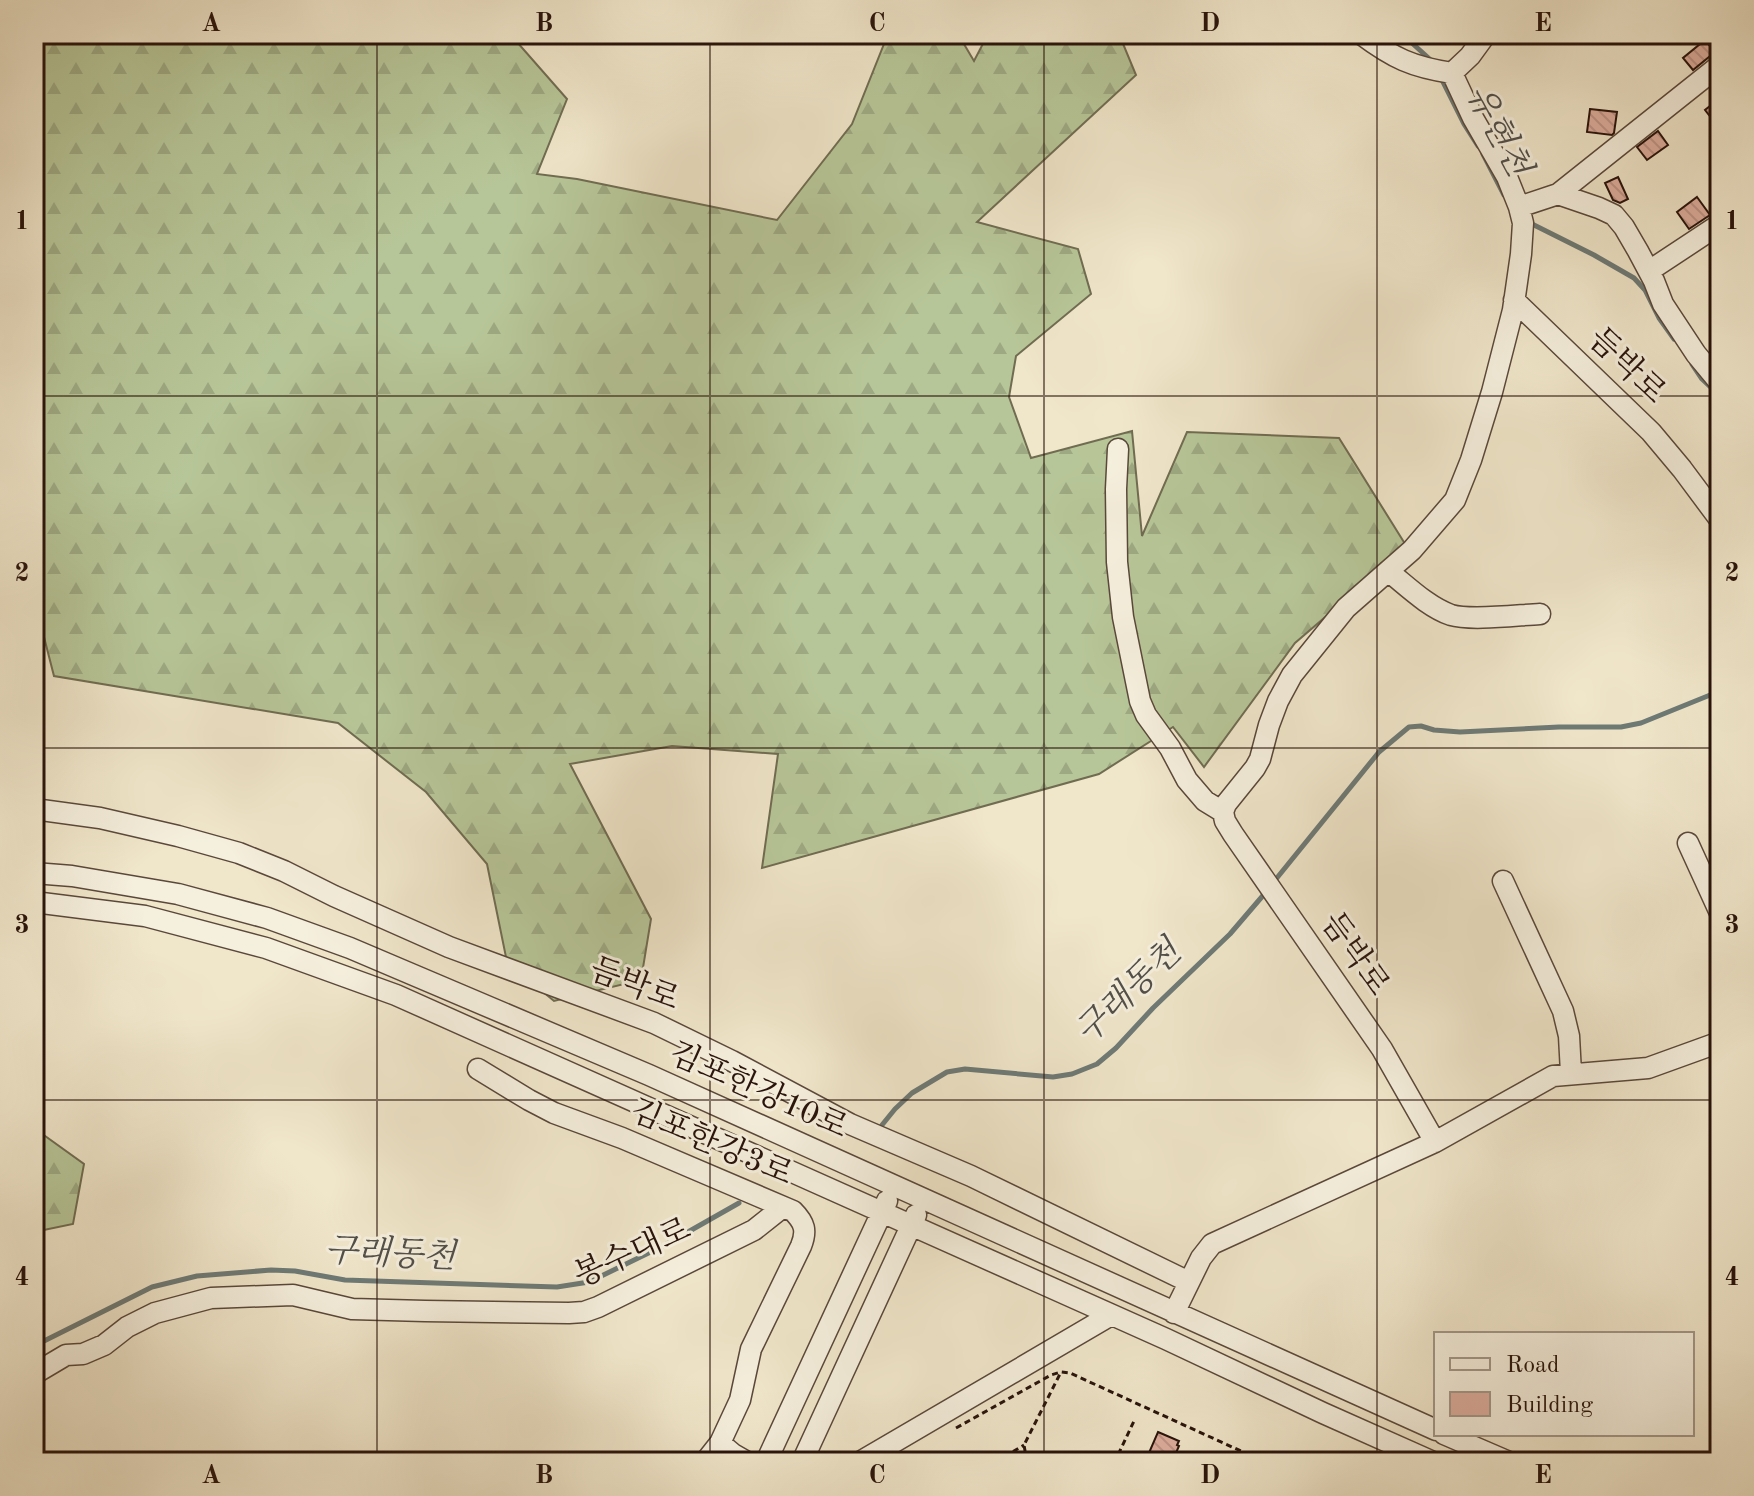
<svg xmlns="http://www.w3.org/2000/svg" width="1754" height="1496" font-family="'Old Standard TT','Noto Serif KR',serif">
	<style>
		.forest { fill: url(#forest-firs); stroke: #706c52; stroke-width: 2 }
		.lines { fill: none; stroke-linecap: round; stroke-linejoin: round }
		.stream { stroke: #6e7a76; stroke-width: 5 }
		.building { fill: url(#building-back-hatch); stroke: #28130b; stroke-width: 2 }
		.minor-casing { stroke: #5a483b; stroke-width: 23 }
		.path { stroke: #28130b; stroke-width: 3; stroke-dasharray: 6 4; stroke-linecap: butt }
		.minor { stroke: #f5efdd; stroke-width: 20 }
		.grid { fill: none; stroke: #28130b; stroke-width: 2; stroke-opacity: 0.55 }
		.labels { text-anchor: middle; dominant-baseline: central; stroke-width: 6; stroke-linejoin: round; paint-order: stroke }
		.street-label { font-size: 32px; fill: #28130b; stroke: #f5efdd }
		.water-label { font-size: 34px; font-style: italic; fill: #514f4a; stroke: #f5efdd }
		.neatline { fill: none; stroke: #28130b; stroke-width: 3 }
		.grid-label { font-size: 26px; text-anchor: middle; font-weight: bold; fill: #28130b }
	</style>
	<defs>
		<pattern id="forest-firs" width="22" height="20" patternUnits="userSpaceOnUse" patternTransform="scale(2)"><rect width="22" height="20" fill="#b7c698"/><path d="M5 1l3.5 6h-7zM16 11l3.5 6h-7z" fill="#9da982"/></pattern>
		<pattern id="building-back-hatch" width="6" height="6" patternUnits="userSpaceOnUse" patternTransform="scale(2)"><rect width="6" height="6" fill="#ddad9d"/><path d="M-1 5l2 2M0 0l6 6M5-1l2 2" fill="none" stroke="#be9486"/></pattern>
	</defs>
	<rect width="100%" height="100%" fill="#f0e6ca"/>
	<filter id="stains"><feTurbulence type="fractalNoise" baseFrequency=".0025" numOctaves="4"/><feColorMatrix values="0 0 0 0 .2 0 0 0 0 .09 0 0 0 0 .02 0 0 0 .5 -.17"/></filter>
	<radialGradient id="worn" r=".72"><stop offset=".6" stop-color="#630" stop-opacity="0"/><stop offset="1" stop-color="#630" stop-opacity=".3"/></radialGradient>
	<path class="forest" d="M34,34H510L567,99L537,174L577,179L777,220L852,124L888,34H958L974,61L988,34H1119L1136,75L977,222L1078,249L1091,294L1016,356L1009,397L1031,458L1132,431L1142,536L1187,432L1339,438L1407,547L1295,643L1204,767L1173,727L1099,774L762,868L778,754L672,746L570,764L651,919L641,980L554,1001L507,962L487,864L426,792L338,723L54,676L34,598Z
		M34,1128L84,1164L73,1224L34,1232Z"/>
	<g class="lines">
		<path class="stream" d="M1402,34L1434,63
			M1442,80L1464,124L1478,146
			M1483,154L1504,195
			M1530,223L1594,255L1634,278L1645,290L1659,318L1674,339
			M1692,364L1702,379L1720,396
			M1272,884L1379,752L1409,727L1421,726L1434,730L1460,732L1559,727H1621L1641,723L1720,691
			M882,1125L895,1109L912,1093L947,1072L965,1069L1053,1077L1072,1074L1097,1064L1116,1048L1153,1008L1230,934L1266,892
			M34,1346L152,1287L197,1276L271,1270L295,1271L345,1280L557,1287L589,1282L665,1245L739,1203"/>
	</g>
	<path class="building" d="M1705,40L1715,52L1693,70L1683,58Z
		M1720,98V129L1705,110Z
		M1590,109L1617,112L1614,133L1612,135L1587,132Z
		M1658,131L1668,145L1647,160L1637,147Z
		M1618,177L1628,199L1620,203L1613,200L1605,183Z
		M1697,197L1710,215L1689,229L1677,212Z
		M1158,1432L1179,1441L1177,1445L1179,1446L1172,1462H1145Z"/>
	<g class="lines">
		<defs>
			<path id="minor" d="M1361,34C1393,58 1412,67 1452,73
				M1558,194L1720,65
				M1519,207L1558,194L1599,208L1614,215L1624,227L1638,251L1654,281L1663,304L1696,354L1720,383
				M1649,271L1720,224
				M1514,300L1651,432L1682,469L1720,520
				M1118,449L1116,489L1117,562L1123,617L1140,701L1146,715L1170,748L1187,780L1205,801L1223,812
				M1388,571C1407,586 1428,607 1451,615C1471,621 1518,615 1540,614
				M34,809L100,818L178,836L239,853L284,871L334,896L449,947L654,1023L732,1061L850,1124L971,1176L1189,1282
				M1688,843L1720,913
				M34,873L72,876L178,894L267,918L350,948L649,1075L1436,1430
				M1503,881L1563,1011L1569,1036L1571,1073
				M34,902L145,916L266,948L396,995L1166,1339L1323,1413L1433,1462
				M478,1069L529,1100L554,1113L622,1138L793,1211C805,1223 807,1231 801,1246L751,1349L740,1400L720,1443L733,1454L747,1462
				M1435,1142L1553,1076L1648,1068L1720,1042
				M1174,1313L1201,1258L1212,1244L1435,1142L1382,1049L1233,834L1225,821L1223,812L1226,804L1255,768L1260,759L1269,725L1278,701L1292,675L1346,608L1412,550L1455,500L1471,460L1492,392L1513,310L1521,254L1523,223L1519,207L1507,177L1473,118L1452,73L1470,56L1486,34
				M34,1374L66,1355L83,1354L104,1345L127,1327L155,1313L211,1298L293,1295L352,1309L425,1311L569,1313L584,1312L598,1307L754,1230L783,1207
				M1444,1434L1509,1462
				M705,1462L720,1443
				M766,1462L887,1201
				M802,1462L916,1215
				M860,1462L1111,1315"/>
		</defs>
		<use href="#minor" class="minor-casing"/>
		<path class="path" d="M956,1428L1051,1375L1061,1372L1070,1373L1265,1462
			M996,1462L1024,1445
			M1027,1462L1024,1445L1061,1372
			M1112,1462L1117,1457L1134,1421"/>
		<use href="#minor" class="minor"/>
	</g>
	<path class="grid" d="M377,34V1462M710,34V1462M1044,34V1462M1377,34V1462M34,396H1720M34,748H1720M34,1100H1720"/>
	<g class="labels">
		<g class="street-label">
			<text transform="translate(1626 367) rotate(44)">듬박로</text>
			<text transform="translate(1354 955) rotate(55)">듬박로</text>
			<text transform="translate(634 986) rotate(21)">듬박로</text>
			<text transform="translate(758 1092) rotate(24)">김포한강10로</text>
			<text transform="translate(711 1144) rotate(23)">김포한강3로</text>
			<text transform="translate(633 1254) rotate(-24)">봉수대로</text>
		</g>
		<g class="water-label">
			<text transform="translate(1497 131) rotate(62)">유현천</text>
			<text transform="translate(1129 993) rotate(-44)">구래동천</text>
			<text transform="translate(390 1255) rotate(3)">구래동천</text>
		</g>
	</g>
	<rect width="1754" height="1496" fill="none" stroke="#f0e6ca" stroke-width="88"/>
	<rect x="1434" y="1332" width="260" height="104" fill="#f5efdd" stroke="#a39789" stroke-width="2"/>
	<rect x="1450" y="1358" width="40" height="12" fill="#f5efdd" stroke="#a39789" stroke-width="2"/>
	<text x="1506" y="1372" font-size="24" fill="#28130b">Road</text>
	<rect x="1450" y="1392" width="40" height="24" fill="#ddad9d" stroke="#a39789" stroke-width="2"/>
	<text x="1506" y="1412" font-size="24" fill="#28130b">Building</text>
	<rect x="44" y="44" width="1666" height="1408" class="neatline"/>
	<g class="grid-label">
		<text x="211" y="31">A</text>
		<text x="544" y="31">B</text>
		<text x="877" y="31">C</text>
		<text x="1210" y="31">D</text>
		<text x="1543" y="31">E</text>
		<text x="22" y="229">1</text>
		<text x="1732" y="229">1</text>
		<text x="22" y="581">2</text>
		<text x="1732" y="581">2</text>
		<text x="22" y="933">3</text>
		<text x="1732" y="933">3</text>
		<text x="22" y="1285">4</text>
		<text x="1732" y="1285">4</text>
		<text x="211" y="1483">A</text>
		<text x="544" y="1483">B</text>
		<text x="877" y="1483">C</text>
		<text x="1210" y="1483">D</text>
		<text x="1543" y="1483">E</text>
	</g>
	<rect width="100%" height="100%" filter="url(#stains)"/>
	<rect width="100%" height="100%" fill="url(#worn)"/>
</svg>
